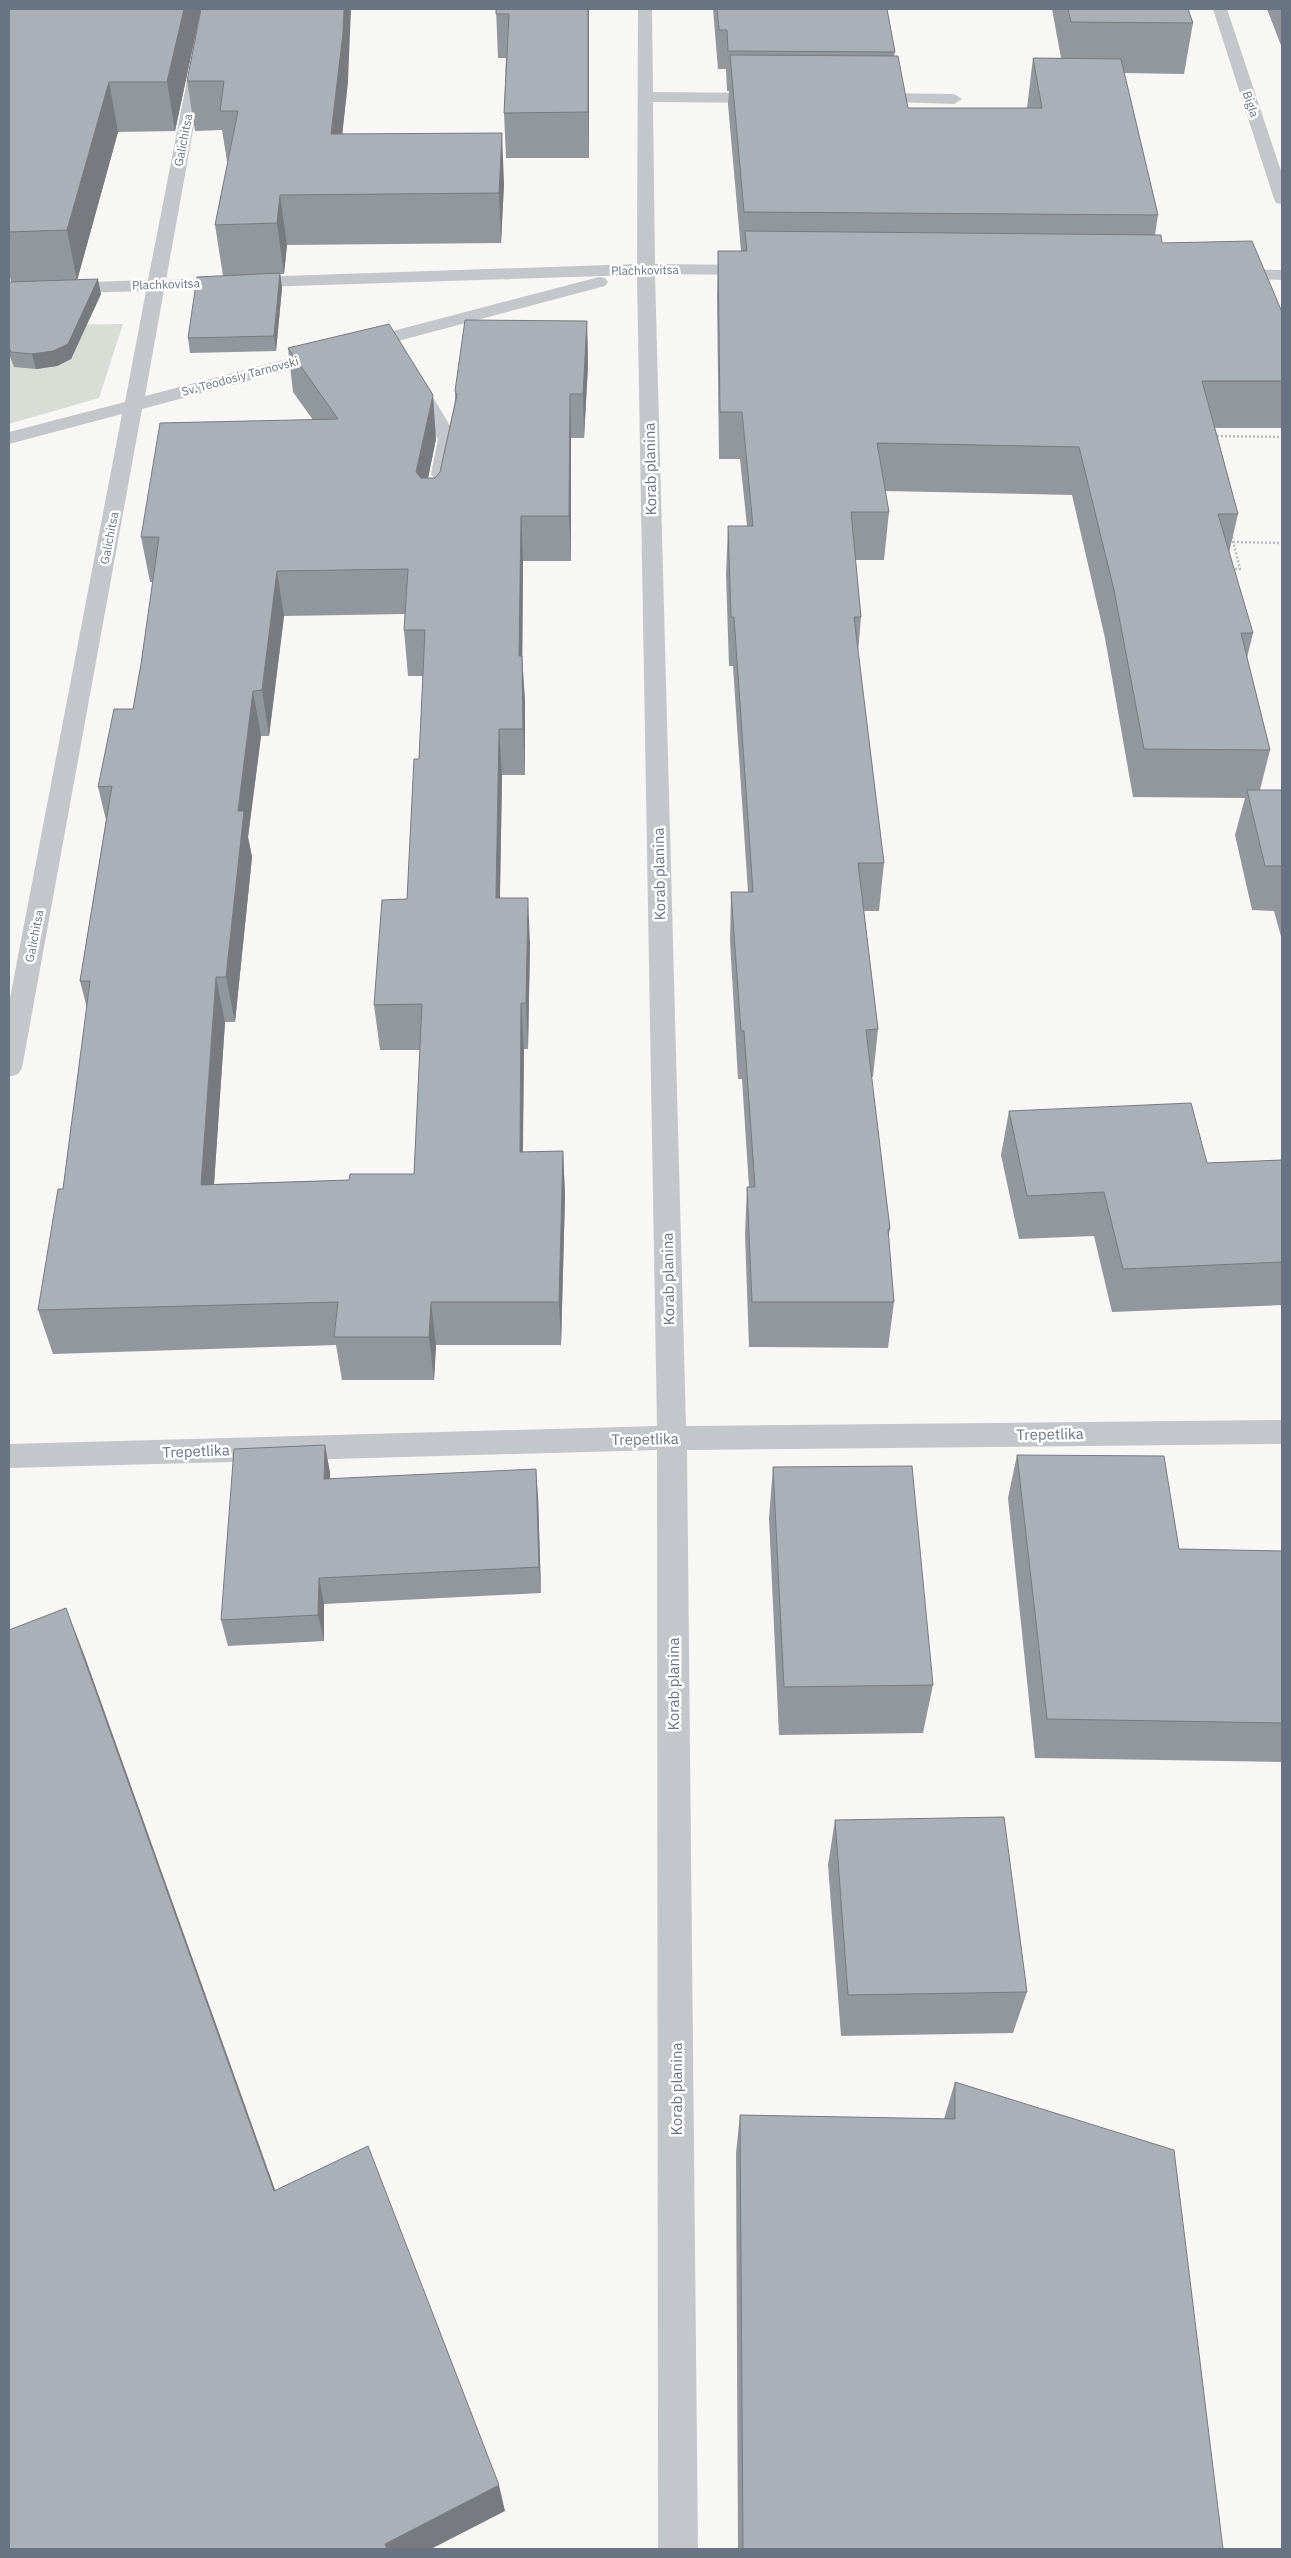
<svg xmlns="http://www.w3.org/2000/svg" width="1291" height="2558" font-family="'IBM Plex Sans',sans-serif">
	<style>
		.green { fill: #d8ded6 }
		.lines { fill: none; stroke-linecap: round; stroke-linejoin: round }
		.path { stroke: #bbbdc0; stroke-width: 2.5; stroke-dasharray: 2 2; stroke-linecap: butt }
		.minor { fill: #c3c6ca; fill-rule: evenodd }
		.wall { fill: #92979d; fill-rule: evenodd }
		.shaded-wall { fill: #777b80 }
		.building { fill: #aab0b7; stroke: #777b80; fill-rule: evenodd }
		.labels { text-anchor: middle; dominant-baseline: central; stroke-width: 5; stroke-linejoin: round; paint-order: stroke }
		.far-street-label { font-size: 12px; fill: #687484; stroke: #fff }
		.street-label { font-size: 15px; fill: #687484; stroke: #fff }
	</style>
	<rect width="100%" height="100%" fill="#f7f7f5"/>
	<path class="green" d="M123,324L99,398L9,424V325Z"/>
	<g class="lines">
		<path class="path" d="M1213,436L1282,437
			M1232,537L1240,569H1232
			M1233,542L1282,543"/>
		<path class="minor" d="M201,9H215L166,280L637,264L638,9H652L653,92L766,93L774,98L766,103L653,102L655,264L756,265L762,266L765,270L762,274L756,275L655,274L686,1426L1282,1420V1444L687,1450L698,2549H658L657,1450L9,1468V1444L657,1426L637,275L164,290L145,396L599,277L605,278L608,282L605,286L142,409L22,1068L18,1074L9,1077V1003L122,414L9,444V432L125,402L146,291L9,295V285L148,280Z
			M1213,9H1227L1282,174V204L1276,203L1274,199Z
			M869,93L954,94L962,99L954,104L863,101L861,98L863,95Z
			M1229,269L1282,270V280L1223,278L1220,274L1223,270Z
			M416,378L423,380L425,384L458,439L448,478H434L431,474L438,439L407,384L409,380Z"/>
	</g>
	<path class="wall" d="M9,9H201L175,131L118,132L77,280L101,294L71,359L57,366L36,369L14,367L9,354V282H11L9,272Z
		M496,9H589V158H506L504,113L506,58H498Z
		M713,9H887L895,52L894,56L908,108H1027L1033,58H1061L1052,9H1188L1193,23L1184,74L1124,73L1158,215L1155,235L1162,243L1282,312V428H1215L1238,514L1229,553L1253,633L1247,658L1270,750L1260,790H1282V940L1274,911L1252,910L1235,835L1245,798L1133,797L1105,638L1072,495L885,491L889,512L884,560H855L861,617L858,653L884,863L879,911H864L878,1029L873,1077H871L890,1229L888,1238L894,1302L888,1348L749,1347L745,1234L747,1187H749L742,1079H738L730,941L731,892H748L733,666H729L726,574L728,526H747L740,459H719L717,297L718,251H741L728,104L729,91H727L726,69H718Z
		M1267,9H1282V48Z
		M187,81H348L342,134L504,183L501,243L287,245L284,274H280L282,288L276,351L190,353L188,338L223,276L215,225L228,161H227L222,130L195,131Z
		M587,321L588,365L584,438H571V561H523L522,656L525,702V775H502L500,898L530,943L528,1049H524L523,1152L563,1151L565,1196L561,1345H436L434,1380H342L336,1345L53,1354L38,1310L63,1189L87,1008L80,981L106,820L98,787L133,709L141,664L153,582H150L141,537L313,420L293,392L288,348L436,439L428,478H435L440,472L455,401V391ZM405,614L404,630L408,676H423L419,759L407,899L374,1005L380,1050H420L414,1174L349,1180L214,1184L225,1022H235L252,857L248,837L261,736H269L284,616Z
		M1009,1111L1207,1163L1282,1160V1305L1112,1312L1094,1236L1019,1239L1001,1155Z
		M1017,1455L1179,1549L1282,1551V1762L1035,1758L1008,1498Z
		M773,1467L933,1685L923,1733L779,1735L769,1518Z
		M330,1472V1479L538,1496L541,1593L324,1604V1641L228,1646L221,1620Z
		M835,1820L1027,1992L1013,2033L841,2036L828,1865Z
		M955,2082L1223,2549H738L736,2153L740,2115L944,2119Z"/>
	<path class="shaded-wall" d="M184,9H201L175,131L167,82Z
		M344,9H351L348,81L337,184L331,134Z
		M588,9H589V158L588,112Z
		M109,82L118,132L77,281L67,230Z
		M502,133L504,183L501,243L499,193Z
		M280,195L287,245L284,274L277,223Z
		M280,273L282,288L276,351L274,336Z
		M98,279L101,294L71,359L57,366L36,369L32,354Z
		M587,321L588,365L584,438L583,394Z
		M570,394L571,438V561L569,516Z
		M433,395L436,439L420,517L416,472Z
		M521,516L523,561L522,702L519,656Z
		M277,571L284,616L269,736L262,690Z
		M522,656L525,702V775L523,729Z
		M253,691L261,736L248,837L252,857L235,1022L226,977L238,811Z
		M499,729L502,775L499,944L496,898Z
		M528,898L530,943L528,1049L526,1003Z
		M216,977L225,1022L211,1229L201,1185Z
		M521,1003L524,1049L522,1196L520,1152Z
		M563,1151L565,1196L561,1345L559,1302Z
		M431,1302L436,1345L434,1380L429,1337Z
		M325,1445L330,1472L329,1506L324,1479Z
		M536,1469L538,1496L541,1593L539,1567Z
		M319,1578L324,1604V1641L318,1615Z
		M66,1608L85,1657L288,2226L274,2191Z
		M499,2485L505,2511L431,2549H387L385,2544Z"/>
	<path class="building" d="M9,9H184L167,82H109L67,230L9,232Z
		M201,9H344L343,33L331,134L502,133L499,193L280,195L277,223L215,225L238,111H220L224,81H187Z
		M496,9H588V112L504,113L509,14H496Z
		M717,9H887L895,52L728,51L727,30H719Z
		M1068,9H1188L1193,23L1071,22Z
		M730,55L898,56L908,108H1042L1033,58L1121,59L1158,215L744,212Z
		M745,231L1161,235L1162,243L1252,241L1282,312V381H1202L1238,514H1218L1253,633H1241L1270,750L1144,749L1114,590L1079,447L877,443L889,512H851L861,617H854L884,863H858L878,1029L866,1030L890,1229H888L894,1302H752L747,1187H755L744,1031H741L731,892H753L734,617H731L728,526H753L742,412H720L718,251H747Z
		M280,273L274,336L188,338L197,277Z
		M98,279L68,344L53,351L32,354L11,352L9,347V282Z
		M465,320L587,321L583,394H570L569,516H521L519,656H522L523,729H499L496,898H528L526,1003H521L520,1152L563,1151L559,1302H431L429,1337H334L338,1302L38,1310L58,1189H63L90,981H80L112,786L98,787L114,709H133L141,664L159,537H141L160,423L338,419L288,348L389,324L433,395L416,472L421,478H435L440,472L457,395L455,391ZM408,569L404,630H425L419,759H414L407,899L382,900L374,1005L422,1004L414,1174H350L349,1180L201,1185L216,977H226L244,811H238L253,691L262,690L277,571Z
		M1247,790H1282V866H1265Z
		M1191,1103L1207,1163L1282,1160V1262L1123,1269L1104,1192L1027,1196L1009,1111Z
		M325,1445L324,1479L536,1469L539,1567L319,1578L318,1615L221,1620L234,1449Z
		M1017,1455L1164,1456L1179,1549L1282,1551V1723L1047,1719Z
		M912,1466L933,1685L784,1687L773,1467Z
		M66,1608L274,2191L368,2146L499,2485L385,2544L387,2549H9V1630Z
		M1004,1817L1027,1992L848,1995L835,1820Z
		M955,2082L1174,2150L1223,2549H743L740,2115L955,2119Z"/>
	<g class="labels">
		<g class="far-street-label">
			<text transform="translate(1251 104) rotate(72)">Bigla</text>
			<text transform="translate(183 140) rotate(-79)">Galichitsa</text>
			<text transform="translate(645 270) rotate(-1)">Plachkovitsa</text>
			<text transform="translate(166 284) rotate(-2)">Plachkovitsa</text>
			<text transform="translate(240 376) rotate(-15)">Sv. Teodosiy Tarnovski</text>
			<text transform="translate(109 538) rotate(-79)">Galichitsa</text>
			<text transform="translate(34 936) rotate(-79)">Galichitsa</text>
		</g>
		<g class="street-label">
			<text transform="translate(650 469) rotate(-91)">Korab planina</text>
			<text transform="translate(659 874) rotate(-91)">Korab planina</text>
			<text transform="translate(668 1279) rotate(-91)">Korab planina</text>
			<text transform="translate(1050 1434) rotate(-1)">Trepetlika</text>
			<text transform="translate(645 1439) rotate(-1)">Trepetlika</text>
			<text transform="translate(196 1451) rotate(-2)">Trepetlika</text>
			<text transform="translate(673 1684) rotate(-90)">Korab planina</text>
			<text transform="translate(676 2089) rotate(-90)">Korab planina</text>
		</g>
	</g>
	<rect width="1291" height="2558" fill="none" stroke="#687484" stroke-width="20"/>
</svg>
